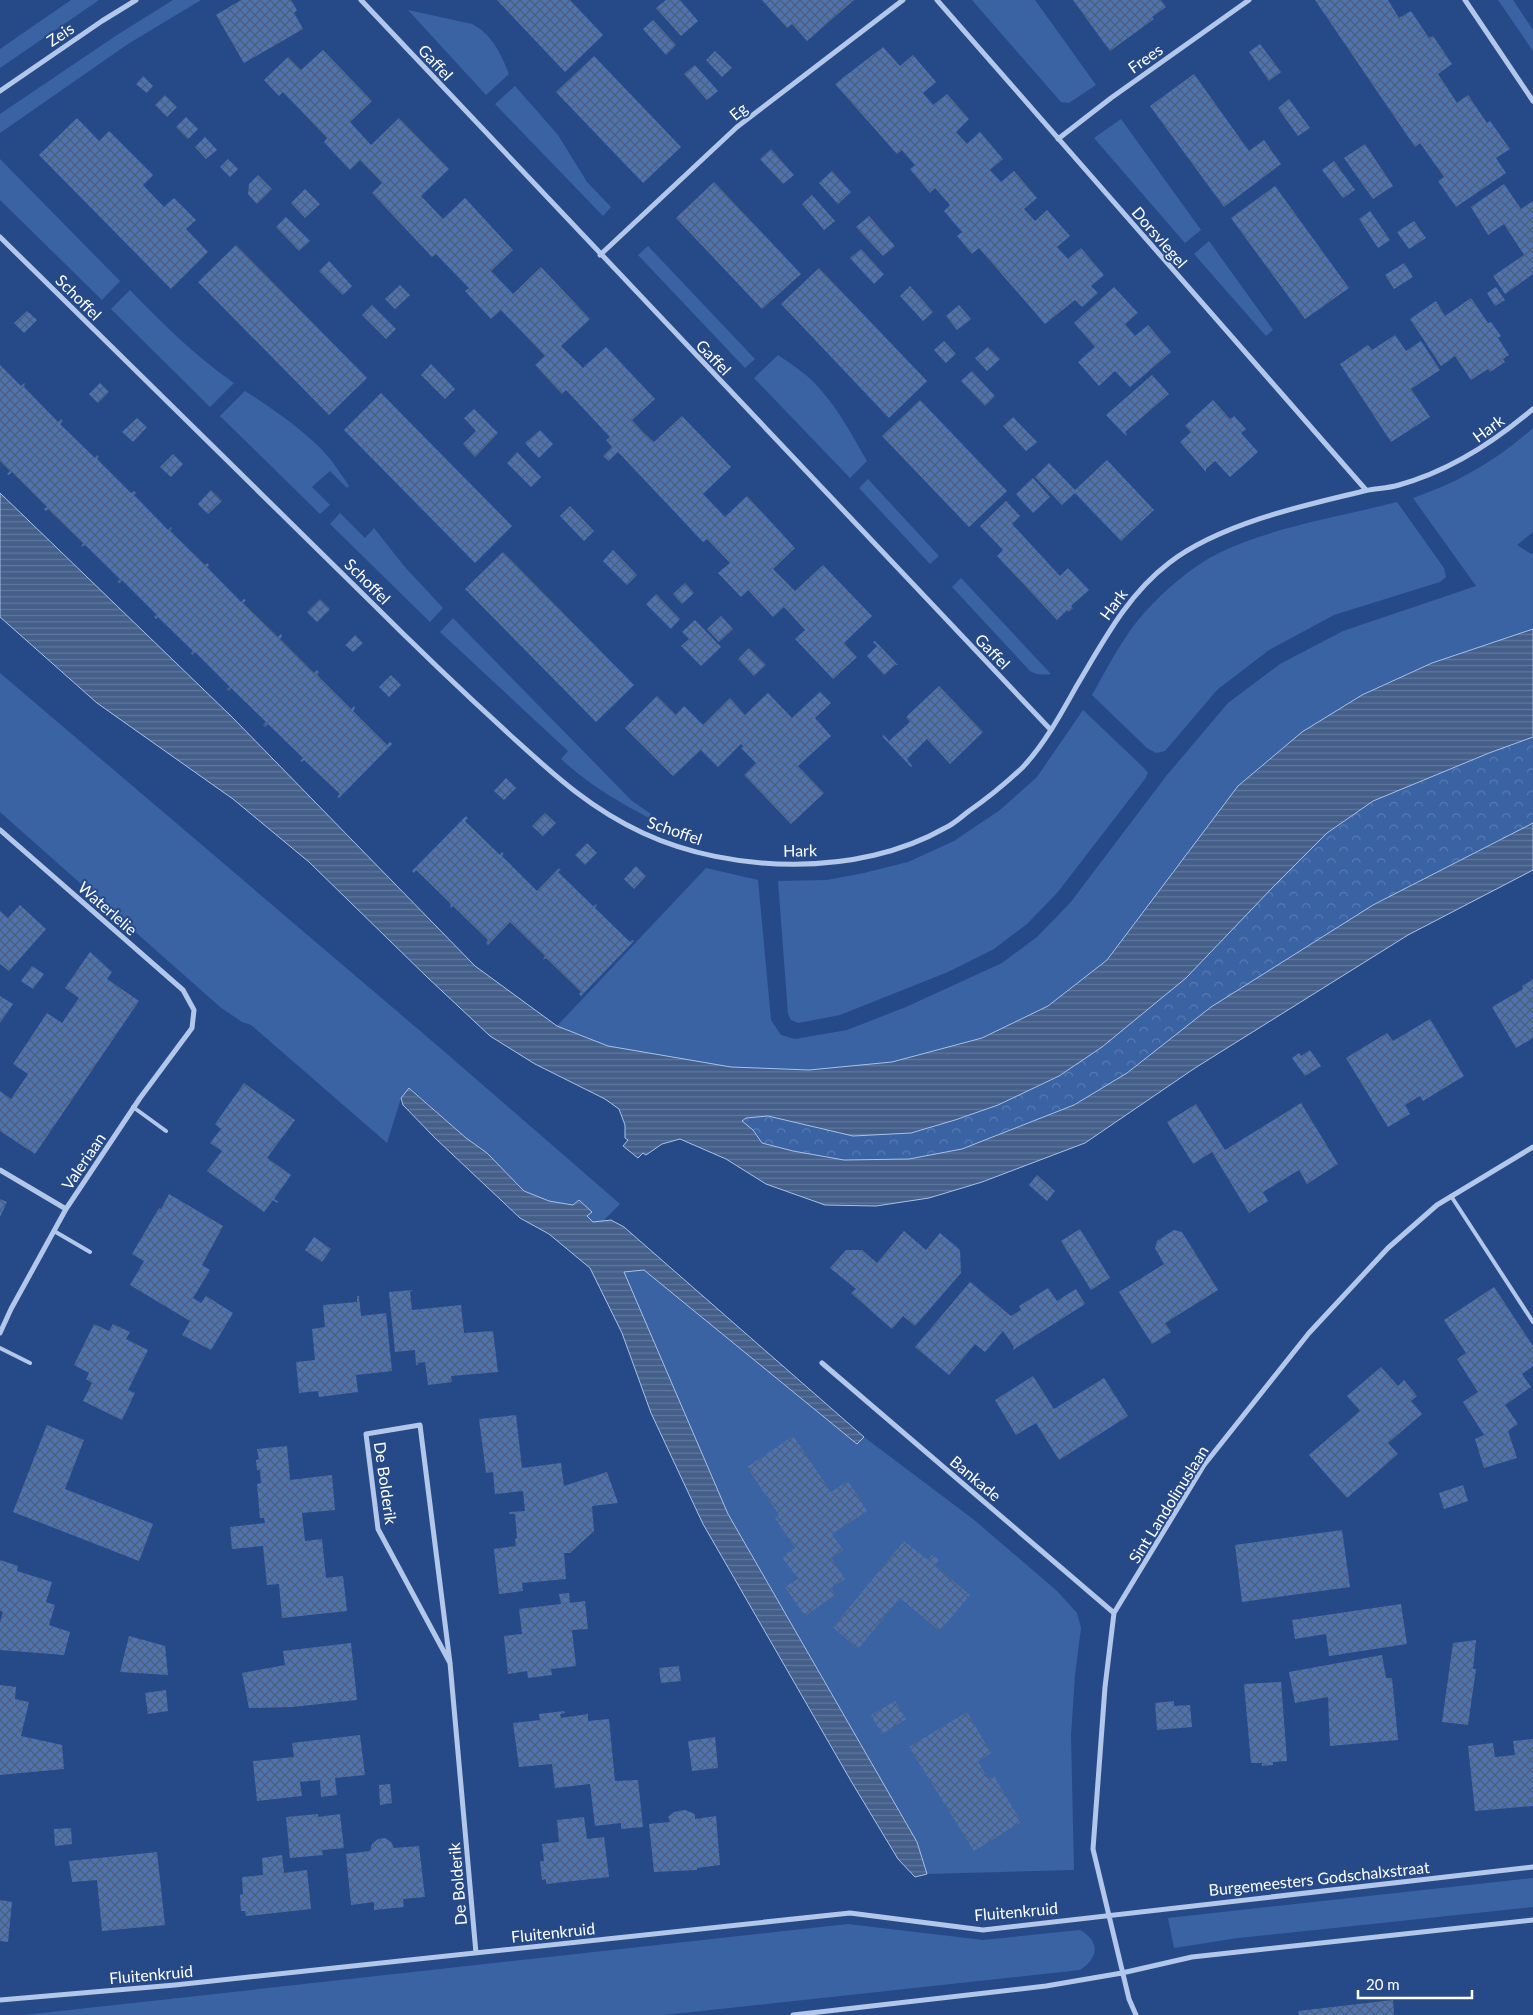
<svg xmlns="http://www.w3.org/2000/svg" width="1533" height="2015" font-family="Lato,sans-serif">
	<style>
		.green { fill: #3a63a4 }
		.forest { fill: url(#forest-crowns) }
		.water { fill: url(#water-rules); stroke: #a6c1e9 }
		.building { fill: url(#building-cross-hatch) }
		.lines { fill: none; stroke-linecap: round; stroke-linejoin: round }
		.service { stroke: #b2c7e9; stroke-width: 4 }
		.minor { stroke: #b2c7e9; stroke-width: 5 }
		.labels { text-anchor: middle; dominant-baseline: central; stroke-width: 4; stroke-linejoin: round; paint-order: stroke }
		.street-label { font-size: 16px; fill: #fff; stroke: #264a88 }
	</style>
	<defs>
		<pattern id="forest-crowns" width="20" height="18" patternUnits="userSpaceOnUse" patternTransform="scale(1.25)"><rect width="20" height="18" fill="#3a63a4"/><path d="M2 6a3 3 0 1 1 6 0M12 15a3 3 0 1 1 6 0" fill="none" stroke="#587ab2"/></pattern>
		<pattern id="water-rules" width="6" height="5" patternUnits="userSpaceOnUse" patternTransform="scale(1.25)"><rect width="6" height="5" fill="#455f8b"/><path d="M0 2.5h6" fill="none" stroke="#61779c"/></pattern>
		<pattern id="building-cross-hatch" width="8" height="8" patternUnits="userSpaceOnUse" patternTransform="scale(1.25)"><rect width="8" height="8" fill="#4e73af"/><path d="M0 0l8 8M0 8l8-8" fill="none" stroke="#4d5e79"/></pattern>
	</defs>
	<rect width="100%" height="100%" fill="#264a88"/>
	<path class="green" d="M71,0H99L0,68V49Z
		M173,0H201L128,44L0,133V114L117,35Z
		M972,0H1035L1096,85L1069,103L1061,102Z
		M1498,0H1513L1533,30V51Z
		M408,10L472,24C492,34 501,54 509,74L486,95Z
		M515,86L558,135L587,182L611,207L603,216L495,104Z
		M1121,119L1201,230L1185,243L1094,138Z
		M0,159L120,281L102,300L0,200Z
		M1209,241L1273,330L1266,336L1194,254Z
		M648,246L755,359L745,368L638,255Z
		M130,290C163,324 195,356 234,383L210,407L111,309Z
		M778,355C792,365 809,375 820,389C839,410 853,437 867,461L850,478L754,378Z
		M245,391C272,408 311,435 331,460C337,468 343,477 349,486L347,488L330,471L312,487L330,505L320,514L220,416Z
		M1533,428V532L1517,545L1531,554L1533,553V629L1432,663L1362,695L1165,884L1107,960L1048,1006L982,1038L892,1062L809,1070L731,1067L670,1057L608,1046L557,1026L706,868L758,880L771,1020L781,1035L795,1039L847,1030L906,1007L1002,963L1037,937L1070,903L1167,775L1228,703L1280,664L1343,631L1476,586L1413,498C1458,483 1497,460 1533,428Z
		M868,479L939,556L930,564L859,488Z
		M1397,502L1444,568L1446,577L1440,582L1334,615L1269,650L1217,690L1165,751L1156,753L1147,748L1092,695C1108,667 1123,636 1145,612C1166,589 1191,567 1219,553C1272,527 1339,517 1397,502Z
		M340,513L365,538L374,528L404,566L443,608L430,622L330,524Z
		M961,578L1051,674C1043,675 1037,675 1030,671L952,587Z
		M453,618L632,801L651,814L649,818C617,801 588,784 561,759L568,751L440,632Z
		M0,673L439,1047L620,1204L602,1222H593L587,1216L591,1212L579,1200L573,1205L549,1201L524,1191L487,1153L466,1138L410,1088L401,1098L387,1143L251,1025L242,1022L220,1007L0,812Z
		M1083,710L1144,768L1148,773L1145,779L1057,893L1027,924L994,949L948,972L840,1015L798,1023L791,1020L788,1014L778,881L827,880L864,873L908,862L954,841L1000,810L1037,777Z
		M644,1270L857,1444L864,1437L973,1519L1057,1591L1077,1613L1081,1628L1075,1675L1071,1735L1074,1870L927,1874L917,1842L728,1514L624,1272Z
		M1533,1878V1907L1238,1938L1174,1948L1168,1918Z
		M848,1924L983,1940L1080,1930C1100,1941 1099,1958 1080,1970L664,2015H24Z"/>
	<path class="forest" d="M1533,737V823L1373,905L1127,1073L1074,1105L962,1149L909,1159L844,1160L793,1151L762,1143L753,1130L741,1121L746,1118L768,1116L853,1136L955,1120L998,1105L1059,1076L1186,978L1273,887L1327,833L1373,801L1489,753Z"/>
	<path class="water" d="M0,493L232,717L475,966L557,1026L608,1046L731,1067L809,1070L892,1062L982,1038L1048,1006L1107,960L1238,786L1302,732L1362,695L1432,663L1533,629V737L1489,753L1373,801L1327,833L1273,887L1186,978L1102,1047L1059,1076L998,1105L955,1120L911,1133L853,1136L768,1116L746,1118L742,1121L753,1130L762,1143L793,1151L844,1160L909,1159L962,1149L1074,1105L1127,1073L1211,1007L1373,905L1533,823V870L1408,935L1195,1068L1085,1143L982,1182L929,1198L876,1206L825,1205L766,1184L726,1159L680,1139L662,1144L646,1155L643,1153L638,1158L623,1146L628,1140L625,1138V1125L619,1109L605,1099L535,1064L490,1036L427,977L309,862L233,799L97,703L0,617Z
		M409,1088L466,1138L487,1153L524,1191L549,1201L573,1205L579,1200L592,1212L587,1216L593,1222L611,1220L624,1227L864,1437L857,1444L644,1270L624,1272L728,1514L917,1842L927,1874L915,1877L898,1859L851,1781L703,1524L651,1413L622,1333L590,1268L549,1234L520,1218L435,1138L403,1105L401,1098Z"/>
	<path class="building" d="M241,0H291L297,10L294,13L303,29L244,63L216,15Z
		M497,0H570L603,35L565,72Z
		M666,0H680L698,21L681,36L656,8Z
		M762,0H854L807,41L792,24L787,28Z
		M1073,0H1161L1166,7L1152,17L1154,19L1110,51Z
		M1315,0H1388L1399,18L1411,11L1429,38L1433,36L1452,64L1438,74L1457,103L1468,95L1487,123L1490,121L1510,149L1496,158L1506,173L1456,207L1438,181L1444,177L1420,143L1415,147Z
		M653,20L676,45L666,55L643,29Z
		M1260,44L1281,72L1269,81L1249,52Z
		M883,47L900,66L913,55L936,82L923,93L933,105L947,94L969,119L956,132L967,144L980,132L1003,159L990,170L1001,182L1014,171L1037,198L1024,209L1035,221L1047,210L1070,236L1057,247L1068,259L1081,248L1104,275L1091,286L1098,293L1082,307L1075,300L1045,324L979,248L972,254L957,236L962,232L944,211L950,205L935,188L930,193L910,169L915,165L902,150L897,154L835,84Z
		M323,50L372,101L350,122L371,145L399,118L449,169L421,196L443,219L465,198L513,250L491,271L513,294L541,267L590,319L561,346L583,368L606,347L655,399L632,420L643,432L654,442L682,416L731,467L703,494L725,517L747,496L795,548L773,569L795,591L823,565L872,616L844,643L857,657L833,679L795,639L805,630L784,607L773,617L748,590L741,597L718,573L730,563L707,539L703,542L618,452L609,461L603,456L612,447L606,440L610,437L566,390L562,394L535,365L545,356L501,310L491,319L465,291L469,288L436,254L432,257L372,193L382,183L360,160L350,170L324,142L327,138L283,92L279,96L264,80L288,57L301,70Z
		M715,51L732,68L722,77L706,60Z
		M594,56L681,147L643,183L556,92Z
		M695,65L718,91L707,100L684,74Z
		M1194,74L1249,151L1264,140L1281,164L1224,207L1150,106Z
		M143,76L153,86L147,93L136,84Z
		M165,95L177,107L167,117L155,105Z
		M1289,99L1310,128L1298,136L1278,108Z
		M186,117L198,129L188,139L176,127Z
		M77,118L99,141L109,131L153,175L143,185L164,207L174,198L196,220L186,229L208,252L171,289L39,155Z
		M205,137L217,150L206,159L195,147Z
		M1365,144L1393,186L1373,199L1344,158Z
		M771,149L794,175L783,184L760,159Z
		M228,159L238,169L230,177L220,167Z
		M1334,161L1355,190L1343,198L1322,170Z
		M832,171L851,192L838,204L819,183Z
		M258,175L272,189L257,204L248,194L249,184Z
		M714,182L801,274L762,309L676,218Z
		M1504,184L1521,209L1533,201V274L1505,294L1493,276L1524,255L1504,224L1488,235L1471,207Z
		M1275,186L1349,288L1305,319L1231,218Z
		M305,189L320,204L305,218L291,203Z
		M812,195L835,221L824,230L802,204Z
		M1370,211L1390,240L1378,248L1359,219Z
		M869,216L895,246L883,256L856,227Z
		M286,217L310,241L299,251L276,227Z
		M1414,221L1426,238L1409,249L1397,232Z
		M236,245L367,378L329,415L198,282Z
		M861,249L884,274L874,284L850,258Z
		M329,261L352,286L343,295L319,271Z
		M1404,263L1413,277L1394,289L1385,275Z
		M819,268L927,381L889,418L781,304Z
		M400,285L410,295L395,309L385,299Z
		M910,286L933,312L923,321L900,296Z
		M1114,287L1138,313L1125,324L1135,336L1148,325L1171,352L1130,387L1115,371L1099,386L1078,362L1095,347L1074,323Z
		M1496,287L1505,300L1495,306L1487,293Z
		M1471,298L1488,323L1491,322L1501,336L1498,338L1509,355L1503,359L1505,362L1490,372L1488,369L1471,380L1455,356L1441,366L1410,319L1436,301L1445,316Z
		M372,305L396,329L386,339L362,315Z
		M959,305L971,319L957,330L946,316Z
		M27,311L37,320L24,333L14,323Z
		M1395,335L1406,351L1421,341L1440,370L1411,389L1430,417L1391,442L1340,364L1368,345L1372,350Z
		M944,341L956,354L946,363L934,350Z
		M988,347L1000,359L987,371L975,358Z
		M431,364L455,389L445,399L421,375Z
		M0,365L21,386L24,383L25,384L24,387L58,422L61,419L63,421L60,424L95,458L97,455L99,457L97,459L131,493L134,491L136,493L134,495L168,530L171,527L172,528L170,531L205,565L207,563L209,565L207,567L241,602L244,599L246,600L243,603L278,637L281,634L282,636L280,639L314,673L317,670L319,672L317,675L351,709L354,706L355,708L353,711L387,745L390,742L392,744L339,798L337,797L340,794L304,760L302,762L300,761L303,758L268,724L265,727L263,725L266,722L231,688L229,691L227,689L230,687L195,652L192,655L191,653L193,651L158,617L156,619L154,617L157,615L122,580L120,583L117,582L120,579L85,545L81,547L83,543L48,509L46,511L44,509L47,507L12,472L9,475L7,474L10,471L0,461Z
		M972,371L995,396L985,406L961,381Z
		M1152,375L1169,394L1125,432L1127,434L1126,436L1106,415Z
		M100,383L109,392L98,403L89,394Z
		M381,393L512,526L475,563L344,430Z
		M920,400L1007,491L969,527L882,436Z
		M1213,400L1230,419L1234,416L1246,429L1241,433L1258,452L1230,477L1215,461L1206,469V472L1180,442L1191,432L1185,426Z
		M474,409L498,433L475,457L463,444L476,431L464,418Z
		M1013,417L1037,442L1026,451L1003,426Z
		M137,418L147,427L133,442L122,432Z
		M540,430L553,444L539,458L525,443Z
		M517,452L541,477L531,487L507,463Z
		M173,454L183,464L171,477L160,467Z
		M1107,460L1154,510L1121,541L1075,493L1062,505L1035,477L1049,463L1075,490Z
		M1033,478L1050,497L1033,513L1016,494Z
		M211,490L222,501L208,514L198,504Z
		M1006,501L1020,516L1012,524L1060,576L1068,568L1089,590L1071,606L1073,608L1069,612L1067,610L1057,620L997,556L1003,550L980,526Z
		M570,506L594,531L584,541L560,516Z
		M613,550L637,575L627,585L603,561Z
		M503,552L634,685L596,722L465,589Z
		M685,583L694,593L682,604L673,594Z
		M656,594L680,619L671,629L646,604Z
		M320,599L330,609L317,622L307,612Z
		M721,616L733,629L719,642L707,629Z
		M695,620L721,647L701,666L681,646L689,639L682,632Z
		M355,635L363,643L353,652L345,645Z
		M875,641L898,665H895L884,675L867,656L877,646L873,642Z
		M749,648L766,665L754,676L738,659Z
		M391,675L401,685L389,697L379,687Z
		M939,686L983,732L950,764L927,739L907,759L912,766L911,767L882,736L884,735L889,741L910,722L906,717Z
		M820,692L831,703L815,718L831,736L798,766L824,793L791,824L744,775L756,763L741,748L743,746L741,744L718,767L701,750L673,776L625,728L657,696L676,715L684,706L703,725L730,698L745,715L768,693L792,718Z
		M506,778L516,788L504,800L494,791Z
		M545,813L556,823L543,836L532,826Z
		M466,816L468,818L465,821L500,855L502,852L504,853L502,856L537,891L559,868L561,870L558,872L593,906L596,904L597,905L595,908L630,942L632,940L634,941L581,996L579,994L581,992L546,958L543,960L545,956L510,922L488,945L486,943L488,940L453,906L450,908L451,904L416,870L414,873L412,871Z
		M587,843L597,853L585,865L575,855Z
		M636,866L646,876L634,889L624,879Z
		M20,905L46,929L9,971L0,964V911L8,918Z
		M90,952L112,972L107,979L139,1001L35,1154L0,1131V1091L11,1099L28,1074L13,1064L47,1013L62,1023L79,998L65,988Z
		M32,966L44,974L33,989L21,981Z
		M1533,979V1038L1516,1048L1492,1007L1523,989L1522,986Z
		M0,996L13,1004L0,1023Z
		M1430,1019L1464,1076L1423,1101L1420,1096L1405,1105L1410,1114L1388,1127L1346,1058L1387,1033L1393,1041Z
		M1310,1050L1321,1066L1305,1076L1292,1058L1299,1053L1301,1056Z
		M244,1083L295,1120L267,1158L291,1175L274,1199L279,1202L277,1203L273,1200L264,1212L207,1171L222,1151L210,1143L221,1129L215,1124Z
		M1301,1103L1338,1164L1307,1184L1299,1170L1263,1192L1268,1201L1249,1213L1212,1152L1193,1164L1167,1122L1196,1104L1225,1150Z
		M1037,1175L1055,1191L1047,1201L1029,1185Z
		M169,1194L223,1226L202,1265L210,1270L193,1298L201,1303L206,1296L233,1313L211,1350L182,1335L190,1321L130,1285L144,1261L132,1254L159,1208L161,1209Z
		M0,1199L7,1202L0,1217Z
		M1080,1229L1110,1278L1091,1290L1061,1241Z
		M1174,1230L1182,1232L1218,1290L1165,1323L1171,1332L1152,1344L1119,1292L1164,1264L1155,1248L1157,1241Z
		M904,1231L926,1250L940,1233L960,1250L961,1273L915,1326L903,1316L892,1329L851,1293L856,1289L830,1268L846,1250H862L877,1263Z
		M314,1237L331,1249L322,1262L305,1250Z
		M970,1282L1011,1316L1021,1310L1019,1306L1048,1288L1057,1301L1076,1289L1085,1304L1013,1350L1014,1347L1003,1331L985,1352L975,1344L949,1375L915,1347Z
		M1494,1287L1533,1346V1366L1522,1374L1531,1387L1505,1405L1518,1424L1508,1431L1517,1458L1484,1468L1475,1439L1484,1435L1463,1402L1478,1392L1457,1359L1466,1353L1444,1320Z
		M413,1290L410,1292L412,1310L461,1305L464,1333L493,1331L498,1372L451,1376L452,1382L428,1385L425,1362L418,1363V1365H416L415,1350L395,1352L389,1292Z
		M357,1296H359L361,1316L386,1313L392,1371L356,1375L358,1392L319,1397L318,1391L299,1393L296,1362L315,1360L312,1329L325,1327L323,1305L357,1302Z
		M94,1324L109,1331L113,1324L130,1332L126,1339L148,1350L128,1390L135,1393L122,1420L83,1401L92,1383L86,1379L89,1373L74,1365Z
		M1381,1367L1398,1386L1404,1380L1417,1396L1411,1401L1422,1414L1388,1443L1398,1454L1347,1498L1309,1455L1360,1411L1347,1396Z
		M1033,1376L1054,1409L1104,1378L1128,1416L1059,1460L1036,1423L1016,1435L995,1400Z
		M516,1415L522,1468L561,1463L564,1486L607,1472L618,1503L592,1506L594,1531L570,1553H564L566,1579L522,1583L523,1591L499,1594L494,1549L516,1546L515,1539L517,1538L515,1514H510L509,1512L525,1511L523,1491L495,1494L493,1472L486,1473L479,1419Z
		M47,1425L84,1440L65,1489L153,1524L139,1561L13,1512Z
		M793,1436L831,1492L848,1481L867,1511L832,1534L843,1550L831,1558L845,1579L831,1588L835,1595L805,1616L785,1587L798,1579L782,1557L795,1548L775,1518L779,1515L747,1467Z
		M287,1446L290,1480L332,1475L335,1510L302,1513L305,1541L322,1539L326,1578L343,1576L347,1611L282,1618L279,1584L267,1585L263,1546L232,1549L230,1527L265,1523L264,1518H260L257,1484L261,1483L260,1470H257L256,1460L259,1459L257,1449Z
		M1463,1485L1468,1501L1444,1509L1439,1493Z
		M1342,1530L1350,1587L1242,1602L1235,1545Z
		M904,1541L928,1560L932,1555L939,1560L935,1566L970,1595L940,1631L900,1598L858,1649L833,1627Z
		M0,1560L18,1566L17,1571L52,1582L46,1602L55,1605L49,1625L70,1632L64,1655L0,1650V1622L3,1612L0,1611Z
		M569,1593L570,1603L585,1601L588,1629L572,1630L576,1666L551,1669L552,1675L528,1678L527,1671L508,1674L504,1636L522,1634L519,1609L561,1604L559,1594Z
		M1401,1604L1407,1644L1329,1656L1326,1634L1295,1639L1292,1620Z
		M129,1636L165,1646L168,1675L120,1672Z
		M1476,1640L1473,1669H1476L1468,1725L1442,1722L1453,1643Z
		M351,1643L357,1700L292,1707L249,1708L242,1673L285,1665L283,1651Z
		M1382,1655L1386,1678H1392L1398,1740L1330,1746L1328,1697L1295,1703L1289,1672Z
		M679,1666L681,1681L661,1683L659,1668Z
		M1281,1682L1287,1761L1273,1762V1765L1262,1766V1763H1251L1244,1684Z
		M0,1685L16,1687L15,1699L29,1702L21,1736L62,1745L64,1769L0,1775Z
		M166,1690L168,1711L148,1714L145,1693Z
		M895,1701L906,1719L882,1734L871,1715Z
		M1174,1701V1706L1190,1705L1192,1727L1157,1730L1155,1703Z
		M564,1711L565,1713L560,1714L561,1718L588,1714V1721L609,1719L615,1781L638,1780L643,1827L621,1829V1823L595,1826L590,1784L555,1788L552,1764L519,1767L513,1723L540,1720L539,1714Z
		M967,1712L991,1753L978,1761L988,1779L994,1776L1021,1822L974,1851L909,1747Z
		M360,1735L365,1775L335,1778L337,1795L321,1797L320,1780L300,1782L302,1796L257,1801L253,1761L294,1757L292,1743Z
		M715,1737L718,1768L692,1771L688,1741Z
		M1533,1739V1806L1475,1811L1468,1746L1493,1743L1495,1757L1515,1755L1513,1741Z
		M390,1784L392,1803L380,1805L379,1785Z
		M685,1810L695,1814V1819L716,1816L720,1865L697,1868V1870L654,1872L649,1824L670,1822L668,1817L674,1812Z
		M318,1814V1817L340,1814L344,1848L322,1850L323,1855L290,1858L286,1817Z
		M584,1817L587,1839L604,1837L609,1877L546,1884V1879L542,1880L540,1861H544L542,1844L559,1842L557,1820Z
		M71,1828L72,1844L55,1846L54,1829Z
		M385,1838L391,1842L394,1848L419,1846L425,1897L403,1899L404,1907L374,1910V1902L351,1905L346,1854L370,1851L372,1844L378,1839Z
		M157,1852L165,1925L102,1931L97,1880L72,1882L69,1861Z
		M282,1855L284,1873L307,1870L311,1909L246,1916L245,1911H241L240,1895L243,1894L242,1877L263,1875L262,1858Z
		M0,1900L12,1902L8,1942L0,1941Z
		M1393,2000L1394,2015H1299L1298,2011Z"/>
	<g class="lines">
		<path class="service" d="M133,1107L166,1131
			M1451,1196L1533,1322
			M54,1231L90,1252
			M0,1348L30,1363"/>
		<path class="minor" d="M361,0L1050,729
			M937,0L1366,490
			M1465,0L1533,101
			M0,91L102,21L136,0
			M1058,139L1111,98L1249,0
			M0,237C123,358 246,479 369,600C415,646 462,691 510,735C553,774 589,808 643,833C731,874 859,877 945,828C954,824 961,817 969,811C988,798 1005,784 1022,768C1044,745 1061,714 1076,687C1103,642 1127,595 1169,563C1218,525 1300,506 1360,492C1373,488 1386,489 1399,485C1450,471 1493,443 1533,409
			M600,255L737,127L903,0
			M0,830L183,990L194,1010L192,1028L140,1098L66,1209L11,1309L0,1333
			M0,1170L66,1209
			M822,1363L1114,1613
			M450,1663L378,1529L366,1434L420,1425L450,1663L476,1953
			M0,2000L175,1985L850,1913L983,1930L1533,1867
			M793,2015L1046,1986L1122,1973L1192,1957L1533,1920
			M1136,2015L1129,1999L1093,1849L1105,1687L1114,1613L1204,1465L1309,1333L1388,1248L1437,1205L1533,1147"/>
	</g>
	<g class="labels">
		<g class="street-label">
			<text transform="translate(60 34) rotate(-34)">Zeis</text>
			<text transform="translate(1145 58) rotate(-35)">Frees</text>
			<text transform="translate(436 62) rotate(47)">Gaffel</text>
			<text transform="translate(738 111) rotate(-39)">Eg</text>
			<text transform="translate(1160 237) rotate(49)">Dorsvlegel</text>
			<text transform="translate(79 297) rotate(45)">Schoffel</text>
			<text transform="translate(714 357) rotate(46)">Gaffel</text>
			<text transform="translate(1488 428) rotate(-36)">Hark</text>
			<text transform="translate(368 581) rotate(45)">Schoffel</text>
			<text transform="translate(1113 604) rotate(-54)">Hark</text>
			<text transform="translate(993 651) rotate(46)">Gaffel</text>
			<text transform="translate(675 830) rotate(19)">Schoffel</text>
			<text transform="translate(800 850) rotate(-1)">Hark</text>
			<text transform="translate(108 908) rotate(41)">Waterlelie</text>
			<text transform="translate(83 1161) rotate(-56)">Valeriaan</text>
			<text transform="translate(976 1478) rotate(40)">Bankade</text>
			<text transform="translate(386 1483) rotate(82)">De Bolderik</text>
			<text transform="translate(1168 1504) rotate(-58)">Sint Landolinuslaan</text>
			<text transform="translate(1319 1878) rotate(-6)">Burgemeesters Godschalxstraat</text>
			<text transform="translate(457 1884) rotate(-95)">De Bolderik</text>
			<text transform="translate(1016 1911) rotate(-5)">Fluitenkruid</text>
			<text transform="translate(553 1932) rotate(-6)">Fluitenkruid</text>
			<text transform="translate(151 1974) rotate(-5)">Fluitenkruid</text>
		</g>
	</g>
	<path d="M1358 1990v8h114v-8" fill="none" stroke="#ffffff" stroke-width="2.5"/>
	<text x="1366" y="1990" font-size="15" fill="#ffffff" stroke="#264a88" stroke-width="4" paint-order="stroke">20 m</text>
</svg>
